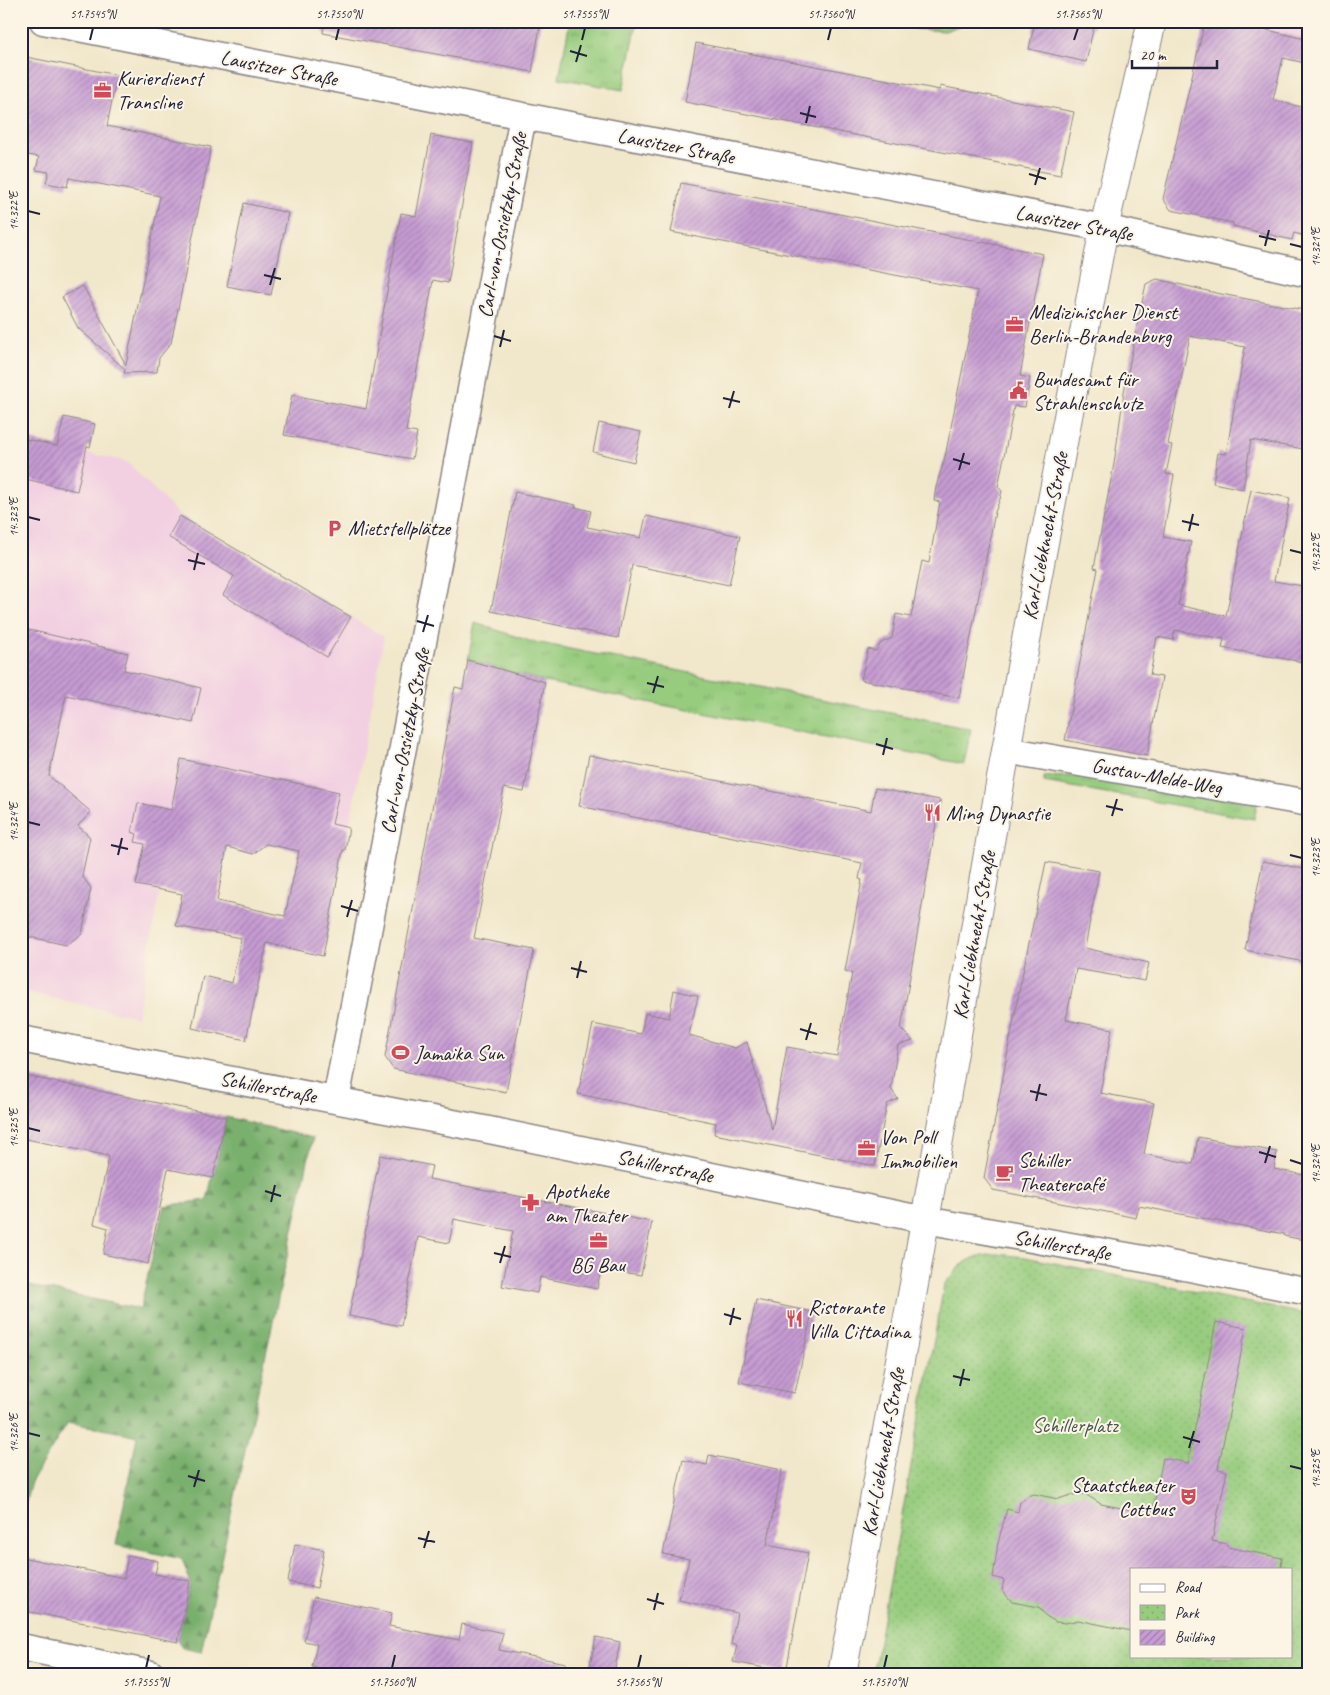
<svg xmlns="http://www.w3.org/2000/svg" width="1330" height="1695" font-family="Caveat,sans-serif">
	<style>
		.built { fill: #f2cfe1 }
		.grass { fill: url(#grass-tufts); stroke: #5c775c }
		.forest { fill: url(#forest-firs); stroke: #4e6954 }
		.park { fill: url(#park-dots); stroke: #5c775c; fill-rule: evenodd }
		.building { fill: url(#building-hatch); fill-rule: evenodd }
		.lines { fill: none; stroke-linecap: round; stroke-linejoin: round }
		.minor-casing { stroke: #8a8482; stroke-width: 29 }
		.secondary-casing { stroke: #8a8482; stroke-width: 30 }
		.minor { stroke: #fff; stroke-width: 26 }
		.secondary { stroke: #fff; stroke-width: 28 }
		.ticks { fill: none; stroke: #22223b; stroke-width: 2 }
		.labels { text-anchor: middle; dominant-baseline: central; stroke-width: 4; stroke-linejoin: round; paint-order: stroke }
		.street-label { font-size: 21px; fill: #22223b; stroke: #fcf5e5 }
		.poi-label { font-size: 21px; fill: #22223b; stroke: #fcf5e5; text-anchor: start }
		.park-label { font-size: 21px; fill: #45554f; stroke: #fcf5e5 }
		.neatline { fill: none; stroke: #22223b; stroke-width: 2 }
		.ticks-label { font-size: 12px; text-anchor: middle; fill: #22223b }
	</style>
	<defs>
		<pattern id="grass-tufts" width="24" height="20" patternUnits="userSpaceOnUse" patternTransform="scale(1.25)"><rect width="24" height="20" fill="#97cc7e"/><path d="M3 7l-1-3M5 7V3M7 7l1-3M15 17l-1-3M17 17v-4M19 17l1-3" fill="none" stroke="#82af6e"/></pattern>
		<pattern id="forest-firs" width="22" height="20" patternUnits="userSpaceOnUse" patternTransform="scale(1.25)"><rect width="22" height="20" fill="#79b06d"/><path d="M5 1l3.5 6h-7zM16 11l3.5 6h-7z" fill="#638f5b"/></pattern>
		<pattern id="park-dots" width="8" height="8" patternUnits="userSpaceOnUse" patternTransform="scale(1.25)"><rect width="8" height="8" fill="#97cc7e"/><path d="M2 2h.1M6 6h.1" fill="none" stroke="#82af6e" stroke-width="1.8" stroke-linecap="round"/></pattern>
		<pattern id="building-hatch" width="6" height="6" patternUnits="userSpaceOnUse" patternTransform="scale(1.25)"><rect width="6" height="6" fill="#c69bd3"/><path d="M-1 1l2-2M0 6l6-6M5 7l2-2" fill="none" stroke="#a07eac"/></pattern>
	</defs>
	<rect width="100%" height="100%" fill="#fcf5e5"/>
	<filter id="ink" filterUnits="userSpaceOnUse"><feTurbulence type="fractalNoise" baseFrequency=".02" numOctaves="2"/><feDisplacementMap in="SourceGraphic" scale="10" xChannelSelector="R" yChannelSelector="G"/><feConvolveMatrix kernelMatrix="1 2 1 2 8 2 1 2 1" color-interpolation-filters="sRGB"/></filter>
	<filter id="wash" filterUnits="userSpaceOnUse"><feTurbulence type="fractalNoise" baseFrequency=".0096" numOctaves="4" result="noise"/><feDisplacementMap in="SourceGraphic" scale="20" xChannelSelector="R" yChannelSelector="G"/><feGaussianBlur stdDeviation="1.12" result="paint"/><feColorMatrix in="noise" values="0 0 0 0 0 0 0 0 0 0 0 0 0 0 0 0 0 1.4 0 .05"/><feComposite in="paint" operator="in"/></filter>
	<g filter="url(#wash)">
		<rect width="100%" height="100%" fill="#f1e7ca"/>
		<path class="built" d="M1266,21H1309V43L1263,33Z
			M21,438L127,462L180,516L384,637L349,828L332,824L173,830L160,890L137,1017L21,991Z"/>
		<path class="grass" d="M570,21H636V28L623,90L559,78Z
			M890,21H972L945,31L917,29Z
			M475,623L530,641L971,729L964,764L545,682L468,660Z
			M1103,775L1257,804L1254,819L1044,782V777Z"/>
		<path class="forest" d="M226,1117L313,1138L201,1652L182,1648L178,1642L190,1581L182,1559L116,1545L137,1436L68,1422L31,1482L21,1520V1284L140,1309L164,1206L207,1200Z"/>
		<path class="park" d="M997,1254L1025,1257L1309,1315V1674H873L944,1285C963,1261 967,1257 997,1254ZM1131,1569H1291V1656H1131Z"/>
		<g id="blocks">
			<path class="building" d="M324,21H541L532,72L323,33Z
				M1035,21H1095L1086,62L1029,49Z
				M1205,21H1244L1243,24L1309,40V64L1283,58L1273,100L1309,109V237L1294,233L1292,240L1233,226V223L1171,210L1163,199Z
				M696,43L940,90V86L1074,112L1060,175L685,102Z
				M21,56L117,75L107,126L211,147L171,343L159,358L157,372L124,373L125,369L78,328L62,297L83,286L126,365L160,196L69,178L67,187L46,183L49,172L36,170L39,157L23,154L30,117L21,115Z
				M431,135L473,143L448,283L433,280L406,431L417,433L412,459L284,435L292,395L366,409L401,213L416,216Z
				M681,183L1043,254L1020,376L1030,378L1025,407L1014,406L998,487L1002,491L1000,499L995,512L959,698L861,680L868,649L876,651L881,643L892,638L896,614L911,617L922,561L929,563L940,502L934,501L936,487L945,457L978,291L671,232Z
				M244,203L288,213L271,295L227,286Z
				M1157,279L1216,293L1309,311V450L1251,440L1243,489L1213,483L1218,453L1226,454L1245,347L1190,336L1168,444L1172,445L1166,474L1174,475L1163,537L1191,542L1178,605L1226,616L1251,490L1290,498L1274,581L1309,587V663L1222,648L1224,639L1175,630L1173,640L1157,637L1150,675L1162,677L1147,756L1065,740L1098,569L1094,568L1114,464L1124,392L1135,336L1146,284Z
				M64,417L95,424L90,447L87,446L77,491L21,478V438L57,446Z
				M599,423L641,432L634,462L593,452Z
				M515,492L576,505L575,507L591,511L587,527L641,538L646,516L740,536L729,585L632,565L618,638L491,611Z
				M180,516L351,617L327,657L223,595L234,576L168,537Z
				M21,628L128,653L124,670L201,688L193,723L66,695L49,776L91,812L78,826L90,837L82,876L91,888L82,934L66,945L21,935Z
				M468,660L545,682L524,792L504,788L474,938L534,950L506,1092L393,1069L385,1057L455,687L463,689Z
				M589,755L871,811L875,788L940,800L901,1029L913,1041L898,1045L891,1089L898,1099L887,1104L875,1166L714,1134L716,1123L578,1094L593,1024L641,1034L645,1013L669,1018L674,990L698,996L689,1035L735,1048L747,1042L772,1130L787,1047L837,1056L852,973L845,971L862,880L859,879L862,863L579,806Z
				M181,759L339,792L332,824L349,828L345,850H343L323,956L267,943L246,1040L192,1028L203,976L232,983L241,938L176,926L182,894L136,885L145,844L135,842L137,834L132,832L138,803L171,810ZM266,844L299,851L285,916L217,901L227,847L253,854Z
				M1263,861L1309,870V963L1245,950Z
				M1046,862L1099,871L1085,948L1149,963L1145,981L1076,969L1066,1020L1112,1029L1100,1093L1154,1103L1144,1154L1193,1164L1198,1137L1277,1152L1274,1169L1309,1176V1241L1284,1236V1234L1139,1206L1136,1218L1117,1214L993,1190L984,1178L1020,986Z
				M21,1075L226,1117L213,1178L168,1169L148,1264L103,1254L108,1228L94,1224L109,1156L21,1138Z
				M380,1155L432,1166L429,1179L652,1222L641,1275L601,1269L597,1289L540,1277L537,1293L502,1286L513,1231L454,1219L449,1243L418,1237L401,1326L349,1316Z
				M756,1300L812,1312L795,1393L739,1382Z
				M1216,1322L1246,1328L1218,1469L1227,1471L1212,1541L1227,1544V1547L1282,1558L1281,1569H1131V1631L1078,1620L1066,1623L1056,1622L1046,1616L1039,1607L1012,1602L1002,1590L1004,1580L993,1577L998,1543L1007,1509L1018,1512L1020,1502L1027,1496L1034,1494L1058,1499L1071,1495L1085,1494L1101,1504L1152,1514L1163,1458L1188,1463Z
				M709,1455L782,1470L767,1545L808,1553L786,1672L733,1662L737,1645L731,1644L737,1613L679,1600L689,1559L663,1554L683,1460L707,1465Z
				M295,1544L324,1550L317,1588L288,1582Z
				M128,1555L158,1561L155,1574L190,1581L178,1642L21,1610V1557L124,1578Z
				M314,1597L392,1613L389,1626L459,1640L462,1624L503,1633L499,1650L566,1663L564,1674H345L312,1667L317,1644L304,1641Z
				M596,1637L620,1642L614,1674H588Z"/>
		</g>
	</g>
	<g filter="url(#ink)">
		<use href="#blocks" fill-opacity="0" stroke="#8a8482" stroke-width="1"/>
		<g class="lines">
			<defs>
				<path id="minor" d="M43,21L523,116L1104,228L1309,274
					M1006,750L1309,803
					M21,1039L489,1130L925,1220L1155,1261L1309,1292
					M336,1100L523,116
					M21,1647L151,1674"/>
				<path id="secondary" d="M842,1674L915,1279L1000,784L1038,574L1104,228L1152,21"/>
			</defs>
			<use href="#minor" class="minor-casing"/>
			<use href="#secondary" class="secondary-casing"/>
			<use href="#minor" class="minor"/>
			<use href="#secondary" class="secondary"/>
		</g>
	</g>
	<path class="ticks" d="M90,40L93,28M336,40L339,28M582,40L585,28M828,40L831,28M1074,40L1078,28M570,51L587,56M576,62L581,45M800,113L816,117M806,123L810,106M1029,174L1046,179M1035,185L1040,168M28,211L40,214M1259,236L1276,240M1290,244L1302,247M1265,246L1269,230M264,275L281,279M270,285L275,268M494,336L511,341M500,347L504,330M723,398L740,402M729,408L734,391M953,459L970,464M959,470L964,453M28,517L40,520M1182,521L1199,525M1189,531L1193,514M1290,550L1302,553M188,560L205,564M194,570L198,553M417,621L434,626M423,632L428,615M647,683L664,687M653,693L658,676M876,744L893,749M883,755L887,738M1106,806L1123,810M1112,816L1117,799M28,822L40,825M111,845L128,849M118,855L122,838M1290,855L1302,858M341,906L358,911M347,917L352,900M571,968L587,972M577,978L581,961M800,1029L817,1034M806,1040L811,1023M1030,1091L1047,1095M1036,1101L1040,1084M28,1128L40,1131M1259,1152L1276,1157M1290,1160L1302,1164M1265,1163L1270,1146M265,1191L281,1196M271,1202L275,1185M494,1253L511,1257M500,1263L505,1246M724,1314L741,1319M730,1325L734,1308M953,1376L970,1380M960,1386L964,1369M28,1433L40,1436M1183,1437L1200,1442M1189,1448L1194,1431M1290,1466L1302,1469M188,1476L205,1481M194,1487L199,1470M418,1538L435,1542M424,1548L429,1531M647,1599L664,1604M654,1610L658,1593M146,1668L149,1655M392,1668L395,1655M638,1668L641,1655M884,1668L887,1655"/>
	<defs>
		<symbol id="office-bare" viewBox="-9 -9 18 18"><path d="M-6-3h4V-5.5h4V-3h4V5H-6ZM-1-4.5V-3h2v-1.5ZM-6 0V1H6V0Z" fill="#d1495b" stroke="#fcf5e5" stroke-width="2.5" paint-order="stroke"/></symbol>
		<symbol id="civic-bare" viewBox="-9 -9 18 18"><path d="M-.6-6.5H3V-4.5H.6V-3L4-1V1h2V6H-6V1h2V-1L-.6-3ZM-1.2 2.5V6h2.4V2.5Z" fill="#d1495b" stroke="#fcf5e5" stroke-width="2.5" paint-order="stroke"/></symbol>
		<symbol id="parking-bare" viewBox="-9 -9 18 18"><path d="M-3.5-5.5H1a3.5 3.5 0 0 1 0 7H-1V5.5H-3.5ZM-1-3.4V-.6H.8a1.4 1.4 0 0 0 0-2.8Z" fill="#d1495b" stroke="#fcf5e5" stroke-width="2.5" paint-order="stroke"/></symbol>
		<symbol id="restaurant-bare" viewBox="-9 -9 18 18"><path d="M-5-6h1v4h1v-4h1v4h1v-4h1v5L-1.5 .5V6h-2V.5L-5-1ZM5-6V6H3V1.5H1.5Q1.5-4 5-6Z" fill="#d1495b" stroke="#fcf5e5" stroke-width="2.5" paint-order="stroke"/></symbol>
		<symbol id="stadium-bare" viewBox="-9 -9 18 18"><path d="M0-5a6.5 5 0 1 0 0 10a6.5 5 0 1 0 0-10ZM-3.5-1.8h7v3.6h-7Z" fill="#d1495b" stroke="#fcf5e5" stroke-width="2.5" paint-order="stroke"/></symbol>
		<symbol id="cafe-bare" viewBox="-9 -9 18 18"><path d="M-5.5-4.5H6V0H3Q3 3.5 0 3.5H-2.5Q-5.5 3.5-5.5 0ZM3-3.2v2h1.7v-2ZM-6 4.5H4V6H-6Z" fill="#d1495b" stroke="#fcf5e5" stroke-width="2.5" paint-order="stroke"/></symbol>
		<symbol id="pharmacy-bare" viewBox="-9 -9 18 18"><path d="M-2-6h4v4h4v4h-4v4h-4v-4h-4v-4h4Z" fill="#d1495b" stroke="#fcf5e5" stroke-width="2.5" paint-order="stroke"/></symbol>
		<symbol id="theatre-bare" viewBox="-9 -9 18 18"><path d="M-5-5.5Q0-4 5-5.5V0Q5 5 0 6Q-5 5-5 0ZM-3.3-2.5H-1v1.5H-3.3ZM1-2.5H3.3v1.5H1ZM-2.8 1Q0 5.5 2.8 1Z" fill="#d1495b" stroke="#fcf5e5" stroke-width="2.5" paint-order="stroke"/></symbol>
	</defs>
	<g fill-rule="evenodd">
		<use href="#office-bare" x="90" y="78" width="25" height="25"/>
		<use href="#office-bare" x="1002" y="312" width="25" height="25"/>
		<use href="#civic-bare" x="1006" y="378" width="25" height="25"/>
		<use href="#parking-bare" x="322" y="516" width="25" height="25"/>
		<use href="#restaurant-bare" x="920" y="800" width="25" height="25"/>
		<use href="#stadium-bare" x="388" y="1040" width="25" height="25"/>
		<use href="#office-bare" x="854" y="1136" width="25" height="25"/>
		<use href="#cafe-bare" x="992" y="1160" width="25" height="25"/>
		<use href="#pharmacy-bare" x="518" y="1190" width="25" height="25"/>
		<use href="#office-bare" x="586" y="1228" width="25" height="25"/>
		<use href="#restaurant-bare" x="782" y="1306" width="25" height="25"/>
		<use href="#theatre-bare" x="1176" y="1484" width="25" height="25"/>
	</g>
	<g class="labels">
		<g class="street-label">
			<text transform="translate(279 68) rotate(11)">Lausitzer Straße</text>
			<text transform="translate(676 146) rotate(11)">Lausitzer Straße</text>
			<text transform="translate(1074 223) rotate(11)">Lausitzer Straße</text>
			<text transform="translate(502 225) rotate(-79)">Carl-von-Ossietzky-Straße</text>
			<text transform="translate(1045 536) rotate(-79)">Karl-Liebknecht-Straße</text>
			<text transform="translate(405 741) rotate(-79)">Carl-von-Ossietzky-Straße</text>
			<text transform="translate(1157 776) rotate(10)">Gustav-Melde-Weg</text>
			<text transform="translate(974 935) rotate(-80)">Karl-Liebknecht-Straße</text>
			<text transform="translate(268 1087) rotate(11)">Schillerstraße</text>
			<text transform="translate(665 1166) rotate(12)">Schillerstraße</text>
			<text transform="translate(1062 1245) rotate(10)">Schillerstraße</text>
			<text transform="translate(883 1452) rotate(-80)">Karl-Liebknecht-Straße</text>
		</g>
		<g class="poi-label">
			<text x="117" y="78">Kurierdienst<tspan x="117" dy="24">Transline</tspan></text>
			<text x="1029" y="312">Medizinischer Dienst<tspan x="1029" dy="24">Berlin-Brandenburg</tspan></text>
			<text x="1033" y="379">Bundesamt für<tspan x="1033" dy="24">Strahlenschutz</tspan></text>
			<text x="348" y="528">Mietstellplätze</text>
			<text x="946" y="813">Ming Dynastie</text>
			<text x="415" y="1053">Jamaika Sun</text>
			<text x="880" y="1137">Von Poll<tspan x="880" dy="24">Immobilien</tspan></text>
			<text x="1018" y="1160">Schiller<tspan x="1018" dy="24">Theatercafé</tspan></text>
			<text x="545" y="1191">Apotheke<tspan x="545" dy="24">am Theater</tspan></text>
			<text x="598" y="1265" text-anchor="middle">BG Bau</text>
			<text x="808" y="1307">Ristorante<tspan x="808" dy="24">Villa Cittadina</tspan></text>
			<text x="1174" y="1485" text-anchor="end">Staatstheater<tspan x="1174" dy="24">Cottbus</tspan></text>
		</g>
		<g class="park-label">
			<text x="1075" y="1425">Schillerplatz</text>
		</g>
	</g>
	<rect width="1330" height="1695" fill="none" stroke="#fcf5e5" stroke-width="55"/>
	<rect x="1130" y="1568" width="162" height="90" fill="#fcf5e5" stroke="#a5a1a1"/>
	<rect x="1140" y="1584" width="25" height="8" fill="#ffffff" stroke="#a5a1a1"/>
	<text x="1175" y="1592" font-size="15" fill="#22223b">Road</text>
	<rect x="1140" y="1605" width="25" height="15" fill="url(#park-dots)" stroke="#a5a1a1"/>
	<text x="1175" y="1618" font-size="15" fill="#22223b">Park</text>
	<rect x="1140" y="1630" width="25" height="15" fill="url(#building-hatch)" stroke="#a5a1a1"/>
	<text x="1175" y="1642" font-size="15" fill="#22223b">Building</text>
	<path d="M1132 60v8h85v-8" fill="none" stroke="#22223b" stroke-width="2.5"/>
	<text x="1140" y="60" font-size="15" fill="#22223b" stroke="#fcf5e5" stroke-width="4" paint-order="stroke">20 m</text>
	<rect x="28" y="28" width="1274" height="1640" class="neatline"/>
	<g class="ticks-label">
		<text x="93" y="18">51.7545°N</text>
		<text x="339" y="18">51.7550°N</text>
		<text x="585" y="18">51.7555°N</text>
		<text x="831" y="18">51.7560°N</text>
		<text x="1078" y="18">51.7565°N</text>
		<text transform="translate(14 211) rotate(-90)" y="4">14.322°E</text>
		<text transform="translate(1316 247) rotate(-90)" y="4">14.321°E</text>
		<text transform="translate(14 517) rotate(-90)" y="4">14.323°E</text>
		<text transform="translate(1316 553) rotate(-90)" y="4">14.322°E</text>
		<text transform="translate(14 822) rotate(-90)" y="4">14.324°E</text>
		<text transform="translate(1316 858) rotate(-90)" y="4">14.323°E</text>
		<text transform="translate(14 1128) rotate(-90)" y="4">14.325°E</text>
		<text transform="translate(1316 1164) rotate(-90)" y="4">14.324°E</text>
		<text transform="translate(14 1433) rotate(-90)" y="4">14.326°E</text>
		<text transform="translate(1316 1469) rotate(-90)" y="4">14.325°E</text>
		<text x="146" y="1686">51.7555°N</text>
		<text x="392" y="1686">51.7560°N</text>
		<text x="638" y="1686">51.7565°N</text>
		<text x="884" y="1686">51.7570°N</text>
	</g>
</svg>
